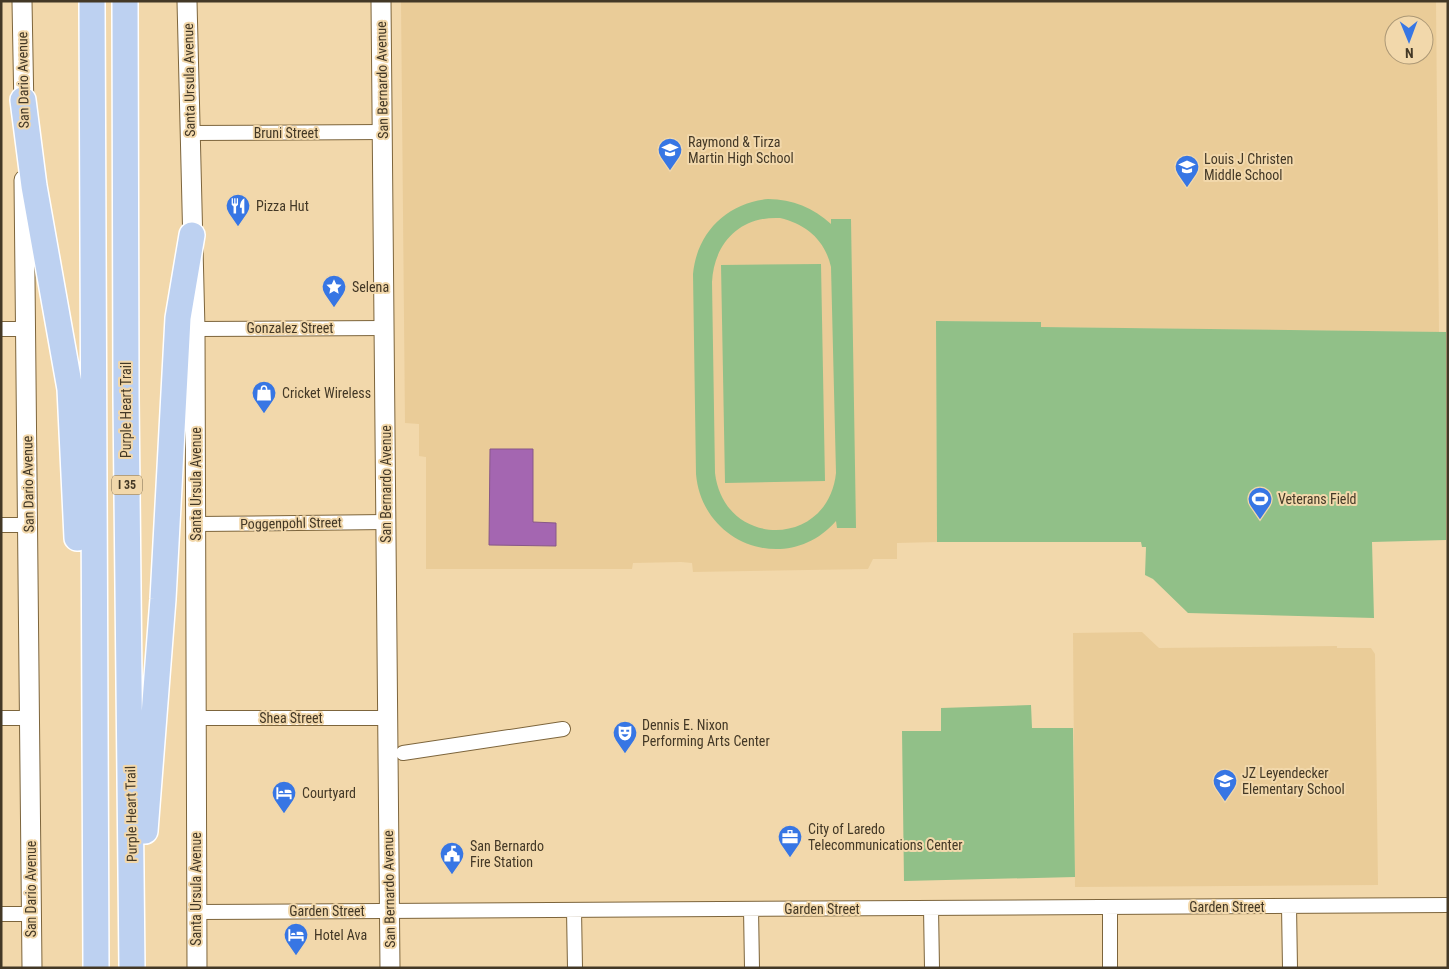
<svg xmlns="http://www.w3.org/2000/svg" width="1449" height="969" font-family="'Roboto Condensed',sans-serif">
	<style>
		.built { fill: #eacc98; fill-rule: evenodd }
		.green { fill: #91c088; fill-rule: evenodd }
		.water { fill: #a466b1; stroke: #875887 }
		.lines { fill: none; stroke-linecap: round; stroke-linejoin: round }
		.street-casing { stroke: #7d653c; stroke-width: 16 }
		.secondary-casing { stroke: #7d653c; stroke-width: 21 }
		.highway-casing { stroke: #fff; stroke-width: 28 }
		.street { stroke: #fff; stroke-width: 14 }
		.secondary { stroke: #fff; stroke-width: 19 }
		.highway { stroke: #bdd1f1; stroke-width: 25 }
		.labels { text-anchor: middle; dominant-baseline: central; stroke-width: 4; stroke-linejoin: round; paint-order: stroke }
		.shield { fill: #f2d8ab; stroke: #78684e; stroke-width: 1 }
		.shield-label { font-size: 12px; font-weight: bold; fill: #433826 }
		.street-label { font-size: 14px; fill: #433826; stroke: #f2d8ab }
		.poi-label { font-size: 14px; fill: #433826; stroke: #f2d8ab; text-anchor: start }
	</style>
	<rect width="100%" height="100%" fill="#f2d8ab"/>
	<path class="built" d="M401,1H1436L1439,332L1041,327V322L936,321L937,542L897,543V559H873L868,569L693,572L692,563L681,562L633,563L632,569H426V457L419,456V424L405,423ZM1394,25H1424V55H1394Z
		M1142,632L1159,648L1337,646V648H1371L1375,654L1378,885L1075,887L1073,633Z"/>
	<path class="green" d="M768,199C793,199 813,208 831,224V219H851L856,528H837L836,521C788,576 702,545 696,474L693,274C697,232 727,203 768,199ZM780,218C806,224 825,240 831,267L836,473C828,549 724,549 715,473L712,282C714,243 740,216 780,218Z
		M821,264L825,481L725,483L721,265Z
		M936,321L1041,322V327L1446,332V540L1372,542L1374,618L1188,613L1153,579L1145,575L1146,547H1142L1141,542H937Z
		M1031,705L1032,728H1073L1075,877L904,881L902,731H941V708Z"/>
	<path class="water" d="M490,449H533V522L556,523V546L489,545Z"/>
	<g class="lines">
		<defs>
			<path id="street" d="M189,133L383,132
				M1,329H26
				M195,329L385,328
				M197,524L386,522
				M1,525H28
				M1,718H30
				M195,718H388
				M403,753L563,729
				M1289,906L1290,968
				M1110,907V968
				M931,908L932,968
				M751,909L752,968
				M574,910L575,968
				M196,912L1448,905
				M1,914H31"/>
			<path id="secondary" d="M22,1L24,112
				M187,1L195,329L197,968
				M381,1L390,968
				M24,180L32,968"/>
			<path id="highway" d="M92,1L96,968
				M125,1L126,397L132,968
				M23,100L34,186L70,389L77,538
				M145,831L163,599L178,318L192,235"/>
		</defs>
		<use href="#street" class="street-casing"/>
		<use href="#secondary" class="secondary-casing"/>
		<use href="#highway" class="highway-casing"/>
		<use href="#street" class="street"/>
		<use href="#secondary" class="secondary"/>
		<use href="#highway" class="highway"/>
	</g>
	<defs>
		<symbol id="school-pin" viewBox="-11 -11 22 30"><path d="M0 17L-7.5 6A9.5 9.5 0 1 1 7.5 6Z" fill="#3776e4" stroke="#f2d8ab"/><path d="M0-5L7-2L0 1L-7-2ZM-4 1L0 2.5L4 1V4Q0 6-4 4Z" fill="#fff"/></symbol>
		<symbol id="restaurant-pin" viewBox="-11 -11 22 30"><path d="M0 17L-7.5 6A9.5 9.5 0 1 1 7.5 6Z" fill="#3776e4" stroke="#f2d8ab"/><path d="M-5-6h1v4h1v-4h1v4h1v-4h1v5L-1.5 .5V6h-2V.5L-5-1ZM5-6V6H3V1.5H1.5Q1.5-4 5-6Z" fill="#fff"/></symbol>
		<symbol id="sight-pin" viewBox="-11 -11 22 30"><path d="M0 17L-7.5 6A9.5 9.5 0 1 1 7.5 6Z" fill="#3776e4" stroke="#f2d8ab"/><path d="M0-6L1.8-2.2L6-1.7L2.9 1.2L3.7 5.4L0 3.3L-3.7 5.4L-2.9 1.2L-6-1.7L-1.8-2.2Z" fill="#fff"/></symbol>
		<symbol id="shop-pin" viewBox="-11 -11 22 30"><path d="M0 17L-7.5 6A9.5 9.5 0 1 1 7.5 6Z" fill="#3776e4" stroke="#f2d8ab"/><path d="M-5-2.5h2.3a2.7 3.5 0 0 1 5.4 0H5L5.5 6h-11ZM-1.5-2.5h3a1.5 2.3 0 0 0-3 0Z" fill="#fff"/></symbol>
		<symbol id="stadium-pin" viewBox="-11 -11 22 30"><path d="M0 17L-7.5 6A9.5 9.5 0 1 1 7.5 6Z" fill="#3776e4" stroke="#f2d8ab"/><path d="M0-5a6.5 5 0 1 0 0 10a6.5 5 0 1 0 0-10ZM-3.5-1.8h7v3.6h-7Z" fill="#fff"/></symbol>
		<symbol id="theatre-pin" viewBox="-11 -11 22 30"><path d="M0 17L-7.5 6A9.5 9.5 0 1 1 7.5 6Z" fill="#3776e4" stroke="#f2d8ab"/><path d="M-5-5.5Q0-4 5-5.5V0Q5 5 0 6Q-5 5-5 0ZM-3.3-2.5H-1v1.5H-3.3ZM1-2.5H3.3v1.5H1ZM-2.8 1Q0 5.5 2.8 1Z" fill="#fff"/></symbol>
		<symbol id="hotel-pin" viewBox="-11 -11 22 30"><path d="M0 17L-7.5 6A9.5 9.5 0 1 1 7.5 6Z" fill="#3776e4" stroke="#f2d8ab"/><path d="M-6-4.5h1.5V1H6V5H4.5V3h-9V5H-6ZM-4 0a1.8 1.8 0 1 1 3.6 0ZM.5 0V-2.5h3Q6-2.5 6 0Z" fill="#fff"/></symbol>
		<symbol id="office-pin" viewBox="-11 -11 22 30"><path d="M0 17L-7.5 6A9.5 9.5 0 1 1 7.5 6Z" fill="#3776e4" stroke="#f2d8ab"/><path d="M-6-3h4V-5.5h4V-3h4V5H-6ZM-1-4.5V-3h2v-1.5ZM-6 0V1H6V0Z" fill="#fff"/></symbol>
		<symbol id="civic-pin" viewBox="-11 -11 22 30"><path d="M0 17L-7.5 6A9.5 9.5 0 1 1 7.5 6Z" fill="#3776e4" stroke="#f2d8ab"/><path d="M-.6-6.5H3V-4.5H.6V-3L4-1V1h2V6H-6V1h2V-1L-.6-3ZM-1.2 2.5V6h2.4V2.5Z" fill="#fff"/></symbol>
	</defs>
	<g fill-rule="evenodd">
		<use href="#school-pin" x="656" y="136" width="28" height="38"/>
		<use href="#school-pin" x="1173" y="153" width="28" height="38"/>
		<use href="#restaurant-pin" x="224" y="192" width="28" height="38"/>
		<use href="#sight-pin" x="320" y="273" width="28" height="38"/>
		<use href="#shop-pin" x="250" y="379" width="28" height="38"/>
		<use href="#stadium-pin" x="1246" y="485" width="28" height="38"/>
		<use href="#theatre-pin" x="611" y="719" width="28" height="38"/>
		<use href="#school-pin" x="1211" y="767" width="28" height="38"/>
		<use href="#hotel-pin" x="270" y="779" width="28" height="38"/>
		<use href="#office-pin" x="776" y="823" width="28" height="38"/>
		<use href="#civic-pin" x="438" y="840" width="28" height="38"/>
		<use href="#hotel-pin" x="282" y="921" width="28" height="38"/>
	</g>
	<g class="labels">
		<rect class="shield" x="112" y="475.5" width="30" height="19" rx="4"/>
		<g class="shield-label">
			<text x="127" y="485">I 35</text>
		</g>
		<g class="street-label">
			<text transform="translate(23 80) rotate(-91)">San Dario Avenue</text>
			<text transform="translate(189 80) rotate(-91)">Santa Ursula Avenue</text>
			<text transform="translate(382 80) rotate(-91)">San Bernardo Avenue</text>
			<text x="286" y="133">Bruni Street</text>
			<text x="290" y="328">Gonzalez Street</text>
			<text transform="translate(126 410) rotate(-90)">Purple Heart Trail</text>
			<text transform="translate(28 484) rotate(-91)">San Dario Avenue</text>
			<text transform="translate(196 484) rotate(-90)">Santa Ursula Avenue</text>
			<text transform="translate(386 484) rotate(-90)">San Bernardo Avenue</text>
			<text transform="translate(291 523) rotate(-1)">Poggenpohl Street</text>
			<text x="291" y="718">Shea Street</text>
			<text transform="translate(131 814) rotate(-91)">Purple Heart Trail</text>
			<text transform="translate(31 889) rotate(-90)">San Dario Avenue</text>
			<text transform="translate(196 889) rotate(-90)">Santa Ursula Avenue</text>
			<text transform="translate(389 889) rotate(-91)">San Bernardo Avenue</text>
			<text x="1227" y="907">Garden Street</text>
			<text x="822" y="909">Garden Street</text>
			<text x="327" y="911">Garden Street</text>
		</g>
		<g class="poi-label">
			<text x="688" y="142">Raymond &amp; Tirza<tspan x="688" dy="16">Martin High School</tspan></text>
			<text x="1204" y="159">Louis J Christen<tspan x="1204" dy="16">Middle School</tspan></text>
			<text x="256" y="206">Pizza Hut</text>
			<text x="352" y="287">Selena</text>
			<text x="282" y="393">Cricket Wireless</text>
			<text x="1278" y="499">Veterans Field</text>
			<text x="642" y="725">Dennis E. Nixon<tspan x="642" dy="16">Performing Arts Center</tspan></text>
			<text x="1242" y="773">JZ Leyendecker<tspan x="1242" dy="16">Elementary School</tspan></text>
			<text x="302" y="793">Courtyard</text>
			<text x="808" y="829">City of Laredo<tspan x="808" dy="16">Telecommunications Center</tspan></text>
			<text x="470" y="846">San Bernardo<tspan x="470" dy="16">Fire Station</tspan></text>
			<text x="314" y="935">Hotel Ava</text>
		</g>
	</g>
	<rect width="1449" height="969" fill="none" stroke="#433826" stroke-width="5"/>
	<g transform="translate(1409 40) rotate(179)"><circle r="24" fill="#f2d8ab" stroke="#ac9876"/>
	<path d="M0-4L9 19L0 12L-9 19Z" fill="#3776e4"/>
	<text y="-8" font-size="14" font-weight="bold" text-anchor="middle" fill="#433826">N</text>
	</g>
</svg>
